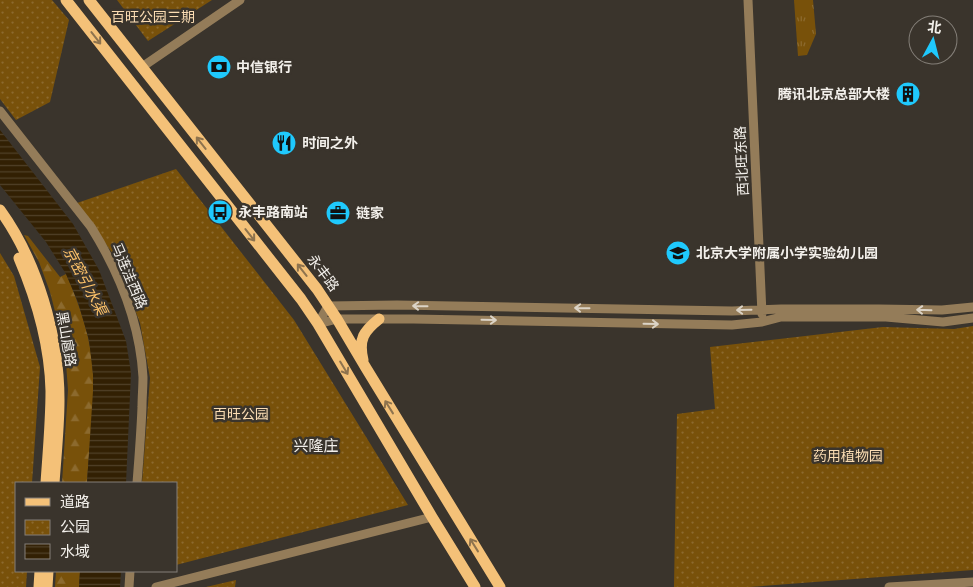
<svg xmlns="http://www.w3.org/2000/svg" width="973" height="587" font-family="Figtree,'Noto Sans SC',sans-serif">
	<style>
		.grass { fill: url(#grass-tufts) }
		.forest { fill: url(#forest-firs) }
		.park { fill: url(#park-dots) }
		.water { fill: url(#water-rules) }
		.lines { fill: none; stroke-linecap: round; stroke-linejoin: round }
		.minor { stroke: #947c59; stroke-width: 9 }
		.major { stroke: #f4c178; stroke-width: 11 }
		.oneway { stroke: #8e734e }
		.oneway2 { stroke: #dbd3c6 }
		.labels { text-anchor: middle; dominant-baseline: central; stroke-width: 5; stroke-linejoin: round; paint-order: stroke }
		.park-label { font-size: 14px; fill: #fadcb3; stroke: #3a342c }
		.poi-label { font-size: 14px; font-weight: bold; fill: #f3f0eb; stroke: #3a342c; text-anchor: start }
		.street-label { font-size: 14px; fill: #f3f0eb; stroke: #3a342c }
		.water-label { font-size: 15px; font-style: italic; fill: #fdc269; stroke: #3a342c }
		.neighbourhood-label { font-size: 15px; fill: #f3f0eb; stroke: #3a342c }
	</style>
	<defs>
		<pattern id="grass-tufts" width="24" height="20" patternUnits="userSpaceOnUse" patternTransform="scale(1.25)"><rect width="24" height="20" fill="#78510a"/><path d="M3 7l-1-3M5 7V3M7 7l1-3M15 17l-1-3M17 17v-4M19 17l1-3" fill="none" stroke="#8c6a2e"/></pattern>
		<pattern id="forest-firs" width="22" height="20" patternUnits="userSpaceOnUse" patternTransform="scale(1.25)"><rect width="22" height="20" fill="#78510a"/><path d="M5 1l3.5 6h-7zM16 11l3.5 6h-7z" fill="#8c6a2e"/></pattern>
		<pattern id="park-dots" width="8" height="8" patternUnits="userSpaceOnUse" patternTransform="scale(1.25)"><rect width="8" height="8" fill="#78510a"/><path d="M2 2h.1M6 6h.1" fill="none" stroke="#8c6a2e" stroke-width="1.8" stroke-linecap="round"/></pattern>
		<pattern id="water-rules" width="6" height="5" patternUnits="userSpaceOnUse" patternTransform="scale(1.25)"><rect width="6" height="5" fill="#322003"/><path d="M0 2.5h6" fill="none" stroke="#504128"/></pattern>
	</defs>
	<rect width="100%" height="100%" fill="#3a342c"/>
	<path class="grass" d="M794,0H813L816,34L807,55L798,56Z"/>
	<path class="forest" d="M24,235L28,236L60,277L66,274C80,306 92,340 93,375C95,411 89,447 87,483H62L68,390L66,363L58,323L50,292L39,262Z
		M56,571H80L79,587H55Z"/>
	<path class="park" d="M0,0H52L69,20L50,102L16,120L0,99Z
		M117,0H212L148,41Z
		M176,169L294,320L408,505L176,565V483H142L150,378L140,323L115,257L77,203Z
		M0,253L14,276L40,367L32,483H16V571H27L26,587H0Z
		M973,326V570L750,587H674L677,414L715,409L710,347L883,327L954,329Z
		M236,580L235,587H206Z"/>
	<path class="water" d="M0,130L73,224L99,270L126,341L131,373L126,483H87L93,391V374L89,340L78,302L66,274L46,242L0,185Z
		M80,571H121L120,587H79Z"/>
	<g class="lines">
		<path class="minor" d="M748,0L762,314
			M142,67L240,0
			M0,111L91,227C119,272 140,324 143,377C143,387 142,397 142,407C141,433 139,458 137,483
			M318,324L328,306L397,305L732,311L781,309H879L942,310L973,307
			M318,324L337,319H413L732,325L762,322L781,317H886L943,322L973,318
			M129,587L130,571
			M156,587L432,517
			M889,587L973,582"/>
		<path class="major" d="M66,0L301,299L318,324L432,517L475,587
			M89,0L317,289L337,319L366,368L500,587
			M0,210C37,261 59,336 59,400C59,427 56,455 54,483
			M19,258C37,300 50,345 51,391C51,422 48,453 46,483
			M363,360C358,339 364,331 379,319
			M39,587L40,571
			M47,587L48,571"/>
	</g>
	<defs><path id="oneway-shaft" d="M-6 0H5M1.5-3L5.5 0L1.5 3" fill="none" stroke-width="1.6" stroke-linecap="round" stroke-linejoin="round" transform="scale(1.25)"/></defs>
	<g class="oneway">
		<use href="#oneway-shaft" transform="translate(96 38) rotate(52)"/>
		<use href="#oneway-shaft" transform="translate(201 143) rotate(-128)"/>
		<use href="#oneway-shaft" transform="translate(250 235) rotate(52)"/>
		<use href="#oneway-shaft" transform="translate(302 270) rotate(-128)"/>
		<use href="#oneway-shaft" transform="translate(344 368) rotate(59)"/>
		<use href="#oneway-shaft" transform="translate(389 407) rotate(-122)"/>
		<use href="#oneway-shaft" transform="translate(474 545) rotate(-122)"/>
	</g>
	<g class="oneway2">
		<use href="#oneway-shaft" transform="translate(420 306) rotate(-179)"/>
		<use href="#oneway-shaft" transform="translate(582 308) rotate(-179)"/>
		<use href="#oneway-shaft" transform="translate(744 310) rotate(179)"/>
		<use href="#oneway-shaft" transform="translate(924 310) rotate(-178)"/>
		<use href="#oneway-shaft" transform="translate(489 320) rotate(1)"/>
		<use href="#oneway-shaft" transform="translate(651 324) rotate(1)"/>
	</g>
	<defs>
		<symbol id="bank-disc" viewBox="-11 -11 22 22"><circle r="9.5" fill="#1fc9fd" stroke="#3a342c"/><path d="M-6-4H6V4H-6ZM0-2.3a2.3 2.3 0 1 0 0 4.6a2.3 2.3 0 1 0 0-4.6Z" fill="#111"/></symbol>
		<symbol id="building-disc" viewBox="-11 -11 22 22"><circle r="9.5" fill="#1fc9fd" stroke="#3a342c"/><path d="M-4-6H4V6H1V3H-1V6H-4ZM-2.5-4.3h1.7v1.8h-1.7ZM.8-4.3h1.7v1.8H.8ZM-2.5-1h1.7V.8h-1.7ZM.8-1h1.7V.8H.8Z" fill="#111"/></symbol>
		<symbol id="restaurant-disc" viewBox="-11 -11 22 22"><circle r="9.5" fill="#1fc9fd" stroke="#3a342c"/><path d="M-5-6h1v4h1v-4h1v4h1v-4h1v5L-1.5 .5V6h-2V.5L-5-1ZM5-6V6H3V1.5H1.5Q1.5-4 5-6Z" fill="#111"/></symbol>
		<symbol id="bus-disc" viewBox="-11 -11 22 22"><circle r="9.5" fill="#1fc9fd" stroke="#3a342c"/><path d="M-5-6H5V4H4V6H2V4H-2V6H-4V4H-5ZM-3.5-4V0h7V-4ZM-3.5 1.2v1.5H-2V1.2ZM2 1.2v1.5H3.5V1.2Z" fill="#111"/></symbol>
		<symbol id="office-disc" viewBox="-11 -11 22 22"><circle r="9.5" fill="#1fc9fd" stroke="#3a342c"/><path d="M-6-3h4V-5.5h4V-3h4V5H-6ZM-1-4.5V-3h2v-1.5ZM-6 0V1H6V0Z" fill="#111"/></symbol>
		<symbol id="school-disc" viewBox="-11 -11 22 22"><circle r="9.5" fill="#1fc9fd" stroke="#3a342c"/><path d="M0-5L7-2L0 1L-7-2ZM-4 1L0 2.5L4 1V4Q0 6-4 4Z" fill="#111"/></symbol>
	</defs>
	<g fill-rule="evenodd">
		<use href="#bank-disc" x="205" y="53" width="28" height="28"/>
		<use href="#building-disc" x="894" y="80" width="28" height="28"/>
		<use href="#restaurant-disc" x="270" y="129" width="28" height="28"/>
		<use href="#bus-disc" x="206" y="198" width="28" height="28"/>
		<use href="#office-disc" x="324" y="199" width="28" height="28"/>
		<use href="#school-disc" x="664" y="239" width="28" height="28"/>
	</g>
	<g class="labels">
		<g class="park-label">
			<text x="153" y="17">百旺公园三期</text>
			<text x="241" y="414">百旺公园</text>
			<text x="848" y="456">药用植物园</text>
		</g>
		<g class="poi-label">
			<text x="236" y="67">中信银行</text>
			<text x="890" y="94" text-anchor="end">腾讯北京总部大楼</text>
			<text x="302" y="143">时间之外</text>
			<text x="238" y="212">永丰路南站</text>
			<text x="356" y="213">链家</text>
			<text x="696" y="253">北京大学附属小学实验幼儿园</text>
		</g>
		<g class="street-label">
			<text transform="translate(742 161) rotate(-93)">西北旺东路</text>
			<text transform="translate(323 273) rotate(53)">永丰路</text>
			<text transform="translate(129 276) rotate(67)">马连洼西路</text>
			<text transform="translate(66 339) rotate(80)">黑山扈路</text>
		</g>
		<g class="water-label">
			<text transform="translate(85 281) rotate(62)">京密引水渠</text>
		</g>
		<g class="neighbourhood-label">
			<text x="316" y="446">兴隆庄</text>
		</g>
	</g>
	<rect x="15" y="482" width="162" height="90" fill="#3a342c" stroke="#847f78"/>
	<rect x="25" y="498" width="25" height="8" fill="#f4c178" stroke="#847f78"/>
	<text x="60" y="507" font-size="15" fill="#f3f0eb">道路</text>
	<rect x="25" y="520" width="25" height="15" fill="url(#park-dots)" stroke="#847f78"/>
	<text x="60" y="532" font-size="15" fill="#f3f0eb">公园</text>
	<rect x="25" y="544" width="25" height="15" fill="url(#water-rules)" stroke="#847f78"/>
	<text x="60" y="557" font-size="15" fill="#f3f0eb">水域</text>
	<g transform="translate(933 40) rotate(7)"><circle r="24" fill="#3a342c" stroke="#847f78"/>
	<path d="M0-4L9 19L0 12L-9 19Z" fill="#1fc9fd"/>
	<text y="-8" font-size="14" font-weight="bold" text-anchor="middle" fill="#f3f0eb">北</text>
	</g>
</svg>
